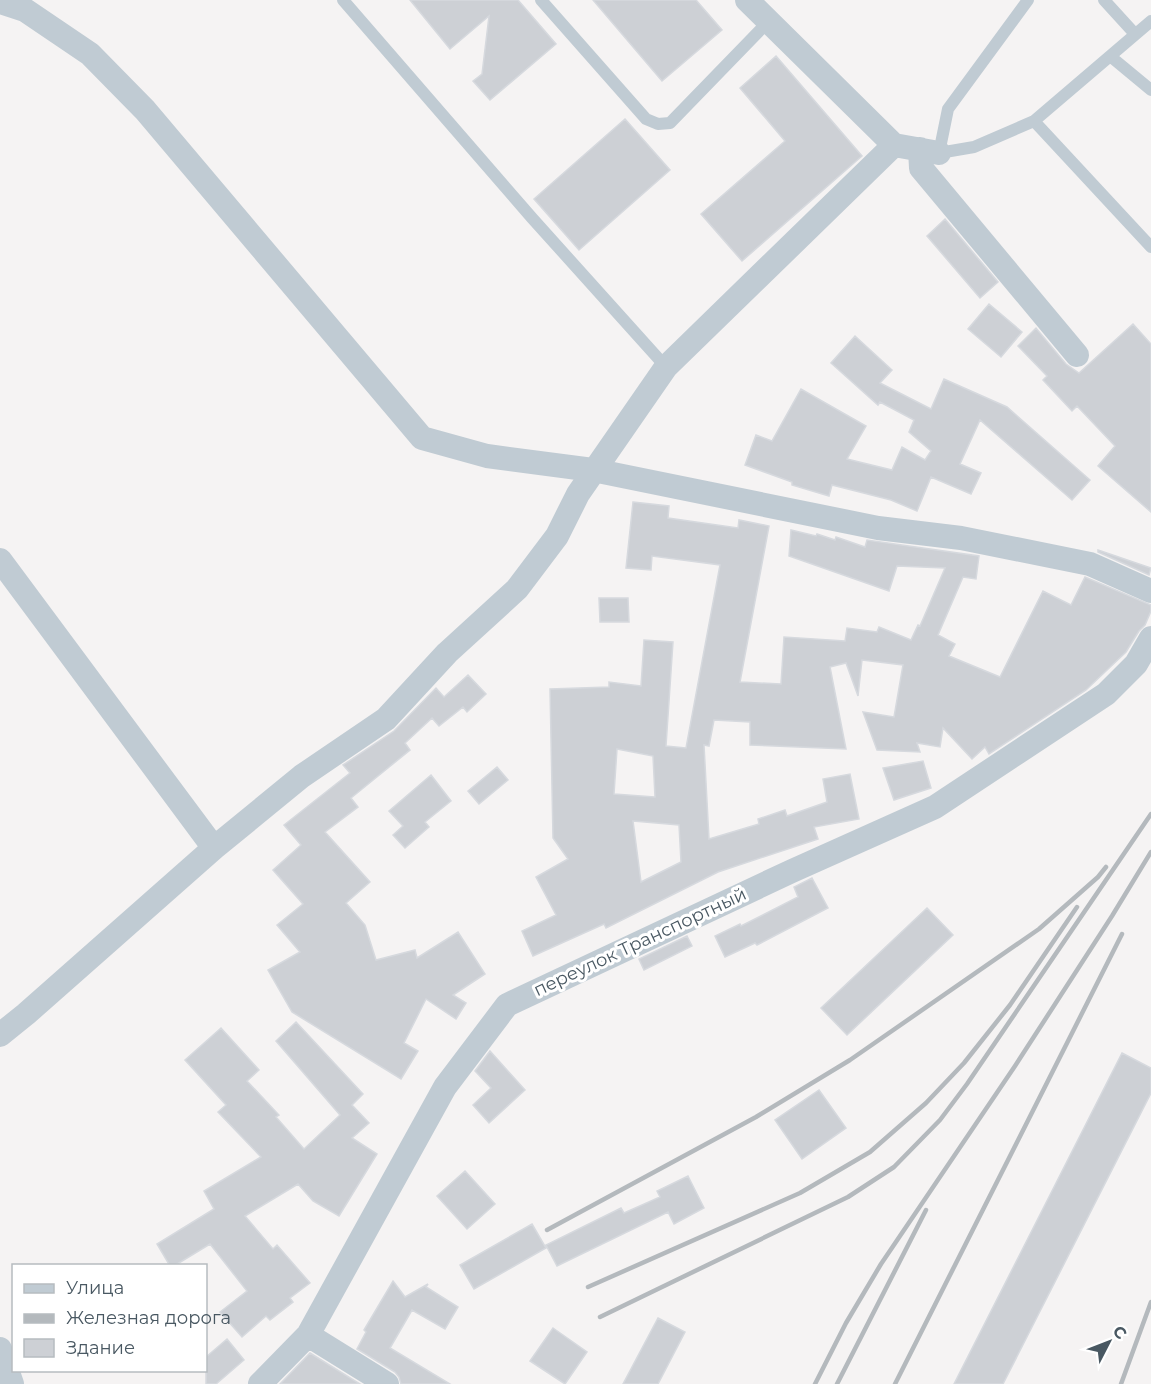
<svg xmlns="http://www.w3.org/2000/svg" width="1151" height="1384" font-family="Montserrat,sans-serif">
	<style>
		.building { fill: #cdd0d5; stroke: #d6d9de; stroke-width: 1.5; fill-rule: evenodd }
		.lines { fill: none; stroke-linecap: round; stroke-linejoin: round }
		.service { stroke: #c0cbd3; stroke-width: 12 }
		.minor { stroke: #c0cbd3; stroke-width: 24 }
		.rail { stroke: #b4b9bd; stroke-width: 4.5 }
		.labels { text-anchor: middle; dominant-baseline: central; stroke-width: 6; stroke-linejoin: round; paint-order: stroke }
		.street-label { font-size: 18px; fill: #495862; stroke: #fff }
	</style>
	<rect width="100%" height="100%" fill="#f5f3f3"/>
	<path class="building" d="M410,0H518L556,44L490,100L473,81L482,74L489,16L450,49Z
		M593,0H696L722,30L662,81Z
		M776,56L862,156L742,261L701,214L785,141L740,88Z
		M625,119L670,170L579,250L534,199Z
		M945,219L998,282L980,298L927,236Z
		M989,304L1022,332L1001,357L968,329Z
		M1133,324L1151,344V512L1098,466L1115,446L1077,406L1072,411L1043,380L1047,376L1018,346L1036,328L1066,364L1079,373Z
		M855,336L892,370L880,383L931,409L944,379L1007,407L1090,480L1072,500L980,420L960,464L981,473L971,494L931,477L917,511L891,500L832,485L829,496L792,485V482L745,465L756,435L772,441L801,389L866,426L847,459L892,470L902,447L925,460L931,451L909,432L914,420L880,402L878,405L831,363Z
		M633,502L669,506L668,518L738,528L739,520L769,526L740,682L781,684L784,637L845,641L847,628L877,632L879,627L911,640L918,625L920,626L945,568L897,566L889,591L789,556L791,530L816,536L817,534L835,540L836,537L865,547L867,540L979,556L976,579L963,577L938,635L955,644L949,656L1000,677L1043,591L1071,605L1085,577L1151,605V611L1145,625L1139,631L1126,652L1086,690L989,754L985,747L972,759L943,728L940,747L917,743L920,752L877,750L863,712L894,717L903,665L862,660L858,696L846,663L830,667L846,749L750,745V722L714,720L709,746L704,745L709,839L759,824L758,819L785,810L787,816L827,802L823,779L850,774L859,819L814,827L818,839L718,872L606,928L604,924L533,956L522,931L556,915L536,877L568,859L553,838L550,689L609,687V682L641,686L644,640L673,642L666,746L686,748L720,565L652,556L651,570L626,568ZM617,749L653,756L655,797L614,794ZM633,821L679,825L681,862L641,882Z
		M1098,550L1151,568L1149,575L1098,552Z
		M599,598H628L629,622H600Z
		M468,675L486,694L467,712L463,707L439,726L432,718L405,743L410,750L351,798L358,807L325,832L370,882L346,903L365,925L376,960L415,950L417,958L458,932L485,974L453,995L466,1003L456,1019L426,999L404,1043L418,1051L401,1079L292,1012L268,970L300,952L277,925L303,904L273,870L301,845L284,825L350,773L343,765L394,731L436,688L444,697Z
		M923,761L931,788L894,800L883,768Z
		M497,767L508,780L479,804L468,791Z
		M431,775L451,801L425,822L429,827L405,848L393,835L403,826L389,811Z
		M812,878L828,908L757,945L755,943L725,957L715,936L740,924L741,926L798,897L794,887Z
		M927,908L953,935L847,1035L821,1008Z
		M687,936L692,946L644,970L639,959Z
		M296,1022L363,1094L352,1105L369,1123L352,1138L377,1154L339,1216L313,1201L298,1184L245,1216L273,1249L277,1245L310,1283L290,1298L293,1302L270,1320L266,1316L242,1337L220,1312L247,1291L210,1244L174,1266H170L157,1244L214,1209L204,1191L261,1157L218,1112L226,1105L185,1060L221,1028L259,1070L247,1081L279,1115L276,1117L304,1149L340,1115L276,1041Z
		M490,1051L525,1090L489,1123L473,1105L491,1088L475,1071Z
		M1122,1053L1151,1068V1093L1003,1384H954Z
		M819,1090L846,1128L802,1159L775,1120Z
		M465,1171L495,1204L467,1229L437,1196Z
		M688,1176L704,1208L674,1224L668,1212L557,1266L546,1245L621,1208L624,1213L660,1197L657,1191Z
		M532,1224L546,1248L474,1289L460,1265Z
		M393,1281L405,1297L428,1284L426,1287L458,1307L445,1329L412,1310L390,1348L450,1384H401L399,1377L395,1372L357,1349L366,1332L364,1330Z
		M658,1318L685,1332L658,1384H623Z
		M553,1328L587,1352L565,1384L530,1361Z
		M227,1339L244,1360L216,1384H206V1357Z
		M310,1353L360,1384H280Z"/>
	<g class="lines">
		<path class="service" d="M343,0L532,218L666,367
			M541,0L646,119L658,124L670,123L768,22
			M1028,0L948,109L939,153L974,147L1034,121L1151,21
			M1104,0L1135,34
			M1110,56L1151,90
			M1034,121L1151,247"/>
		<path class="minor" d="M747,0L894,145L939,153
			M0,2L25,10L90,54L145,110L422,438L487,456L593,470L878,528L961,538L1090,564L1151,591
			M920,149L921,168L1077,355
			M0,560L214,848
			M0,1035L26,1014L214,848L302,776L386,719L447,653L517,589L557,536L578,494L666,367L894,145
			M308,1335L387,1384
			M0,1349L12,1384
			M260,1384L308,1335L445,1087L507,1005L792,871L935,807L1106,694L1136,664L1151,638"/>
		<path class="rail" d="M547,1230L756,1117L850,1060L1039,929L1098,877L1106,867
			M588,1287L800,1193L870,1152L926,1103L964,1063L1010,1005L1077,907
			M600,1317L848,1197L894,1167L940,1120L967,1084L1151,814
			M815,1384L846,1323L881,1264L1015,1066L1112,916L1151,852
			M837,1384L926,1210
			M895,1384L1122,934
			M1121,1384L1151,1302"/>
	</g>
	<g class="labels">
		<g class="street-label">
			<text transform="translate(640 942) rotate(-25)">переулок Транспортный</text>
		</g>
	</g>
	<rect x="12" y="1264" width="195" height="108" fill="#ffffff" stroke="#b6bcc0" stroke-width="1.5"/>
	<rect x="24" y="1284" width="30" height="9" fill="#c0cbd3" stroke="#b6bcc0" stroke-width="1.5"/>
	<text x="66" y="1294" font-size="18" fill="#495862">Улица</text>
	<rect x="24" y="1314" width="30" height="9" fill="#b4b9bd" stroke="#b6bcc0" stroke-width="1.5"/>
	<text x="66" y="1324" font-size="18" fill="#495862">Железная дорога</text>
	<rect x="24" y="1339" width="30" height="18" fill="#cdd0d5" stroke="#b6bcc0" stroke-width="1.5"/>
	<text x="66" y="1354" font-size="18" fill="#495862">Здание</text>
	<g transform="translate(1109 1342) rotate(48)" stroke="#ffffff" stroke-width="4.5" paint-order="stroke">
	<path d="M0-4.5L10 22L0 15L-10 22Z" fill="#495862"/>
	<text y="-9" font-size="16" font-weight="bold" text-anchor="middle" fill="#495862">С</text>
	</g>
</svg>
